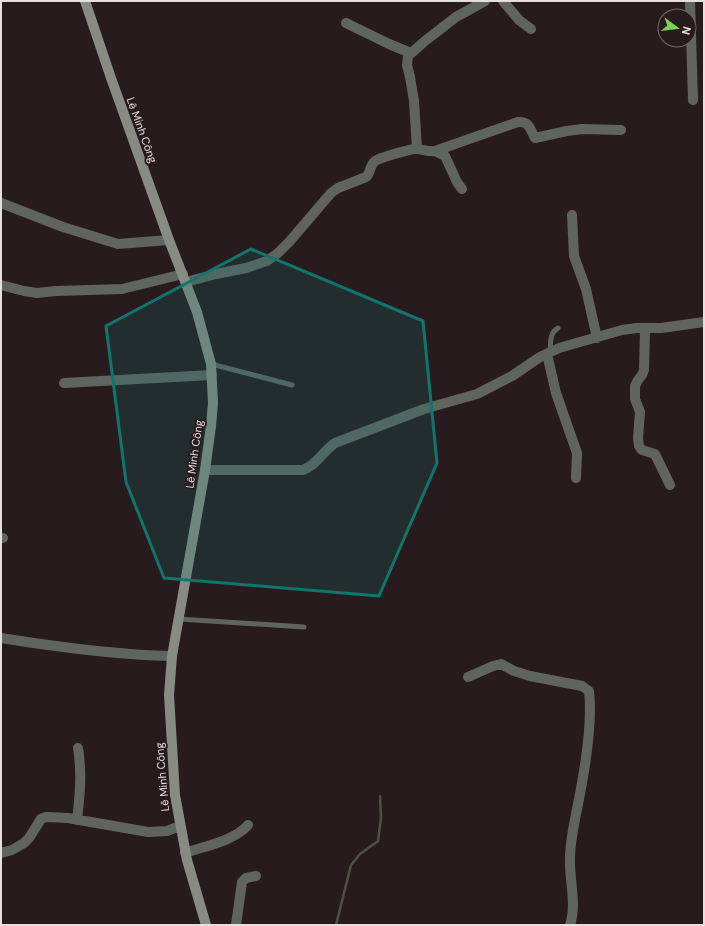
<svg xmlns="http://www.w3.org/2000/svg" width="705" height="926" font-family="'DM Sans',sans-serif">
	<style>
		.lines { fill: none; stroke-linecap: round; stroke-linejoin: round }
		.stream { stroke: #4a5244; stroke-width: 2.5 }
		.service { stroke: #60645f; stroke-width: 5 }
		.minor { stroke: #60645f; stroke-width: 10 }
		.secondary { stroke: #868b83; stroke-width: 10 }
		.marked { fill: #0f766e; fill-opacity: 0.2; stroke: #0f766e; stroke-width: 3; stroke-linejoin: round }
		.labels { text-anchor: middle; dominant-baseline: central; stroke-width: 4; stroke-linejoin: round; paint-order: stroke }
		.street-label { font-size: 11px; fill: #e7dee0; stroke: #281b1e }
	</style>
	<rect width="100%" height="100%" fill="#281b1e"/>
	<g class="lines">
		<path class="stream" d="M336,925L351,865L360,854L378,841L381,818L380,796"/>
		<path class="service" d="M550,352C551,343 549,333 558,328
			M211,364L292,385
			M179,619L304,627"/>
		<path class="minor" d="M503,1L519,20L531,29
			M690,1L693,100
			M346,23L389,44L411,53
			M417,149L414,101L410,77L407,65L408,56L425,41L456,17L485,1
			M435,151L445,156L457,182L462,189
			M1,203L63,227L118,244L169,240
			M572,215L574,256L586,289L597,338
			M186,282L216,274L246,268L267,261L278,253L290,241L331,193L338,188L366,177C371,173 369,166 375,161C379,158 410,149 416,149C423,149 427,152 435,151L518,122C530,121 530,130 535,138L567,131L582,129L621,130
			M1,285L24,291L37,293L56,291L122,289L183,274
			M645,329L644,370L642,375L638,380L635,386V399L640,412L638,438L639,446L642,450L655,454L670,485
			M547,354L556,393L577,453L576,478
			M64,383L212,375
			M205,470H303C317,465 323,451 335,443L424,409L477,394L512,376L540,357L559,348L622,330L637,328H661L704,322
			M1,538H3
			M1,638C57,647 115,655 172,656
			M468,677L493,666L501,664L514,671L530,676L582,686L589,691C593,725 584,775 577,809C574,825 570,842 570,858C569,879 577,904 570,925
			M77,820C80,795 82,772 78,748
			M1,853L12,850L24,843L29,838L41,819L46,817L68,818L148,832L167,831L180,826
			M185,853C205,846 234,841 248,825
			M236,925L242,882L246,878L256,876"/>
		<path class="secondary" d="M85,1L111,78L169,240L197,312L211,364L213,403L211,426L205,470L172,656L169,695L175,795L187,860L206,925"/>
	</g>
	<path class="marked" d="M251,249L423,321L437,463L379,596L164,578L126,482L106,326Z"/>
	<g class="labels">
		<g class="street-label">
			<text transform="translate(142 130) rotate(70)">Lê Minh Công</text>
			<text transform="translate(194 454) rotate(-82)">Lê Minh Công</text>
			<text transform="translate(162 777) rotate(-95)">Lê Minh Công</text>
		</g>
	</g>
	<rect width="705" height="926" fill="none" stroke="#e7dee0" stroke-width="4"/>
	<g transform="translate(677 28) rotate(105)"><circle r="19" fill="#281b1e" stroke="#74696c"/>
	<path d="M0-3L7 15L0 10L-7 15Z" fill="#7cd154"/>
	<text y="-6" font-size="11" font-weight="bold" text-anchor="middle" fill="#e7dee0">N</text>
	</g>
</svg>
